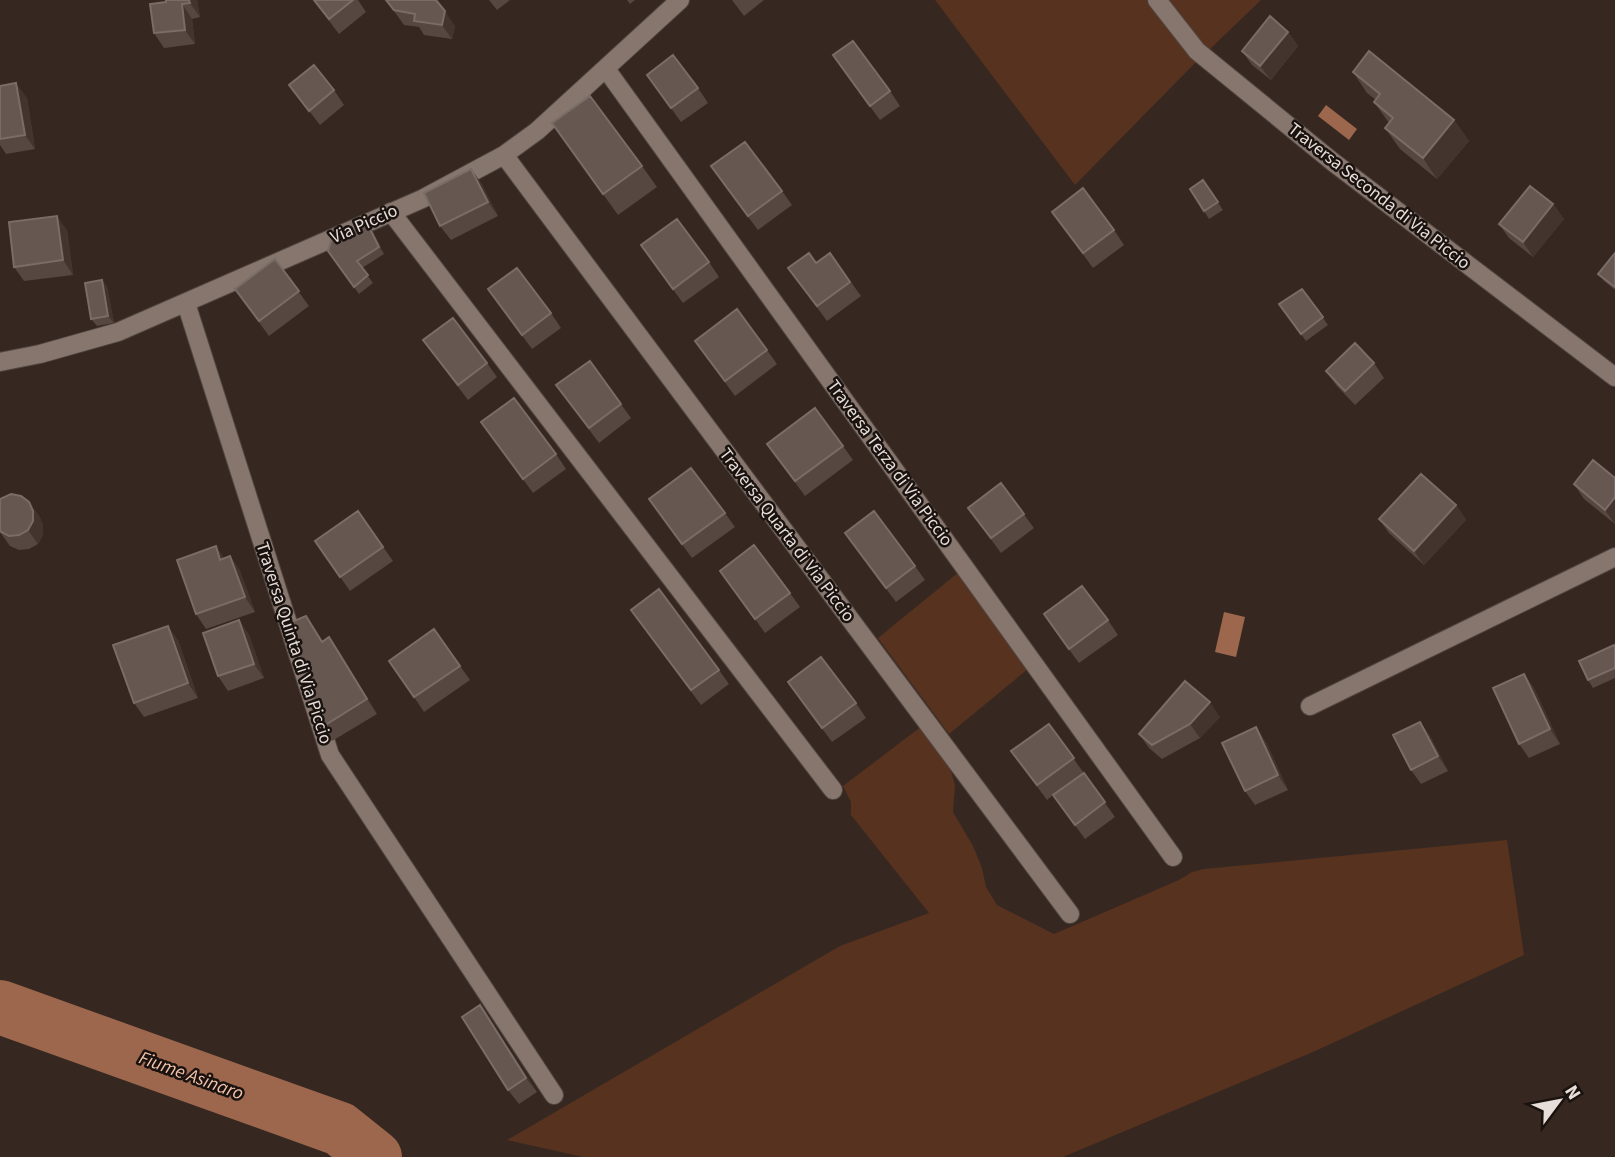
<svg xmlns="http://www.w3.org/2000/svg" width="1615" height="1157" font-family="'Source Sans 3',sans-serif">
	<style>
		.green { fill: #57321f }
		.water { fill: #9c674d }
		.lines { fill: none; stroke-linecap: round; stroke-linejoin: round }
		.river { stroke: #9c674d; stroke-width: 54 }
		.service-casing { stroke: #524641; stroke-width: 20 }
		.minor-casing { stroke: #524641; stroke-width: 20 }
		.service { stroke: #86766e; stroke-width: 18 }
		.minor { stroke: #86766e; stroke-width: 18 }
		.wall { fill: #564740 }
		.shaded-wall { fill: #43342d }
		.building { fill: #665751; stroke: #7a6c66; stroke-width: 2 }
		.labels { text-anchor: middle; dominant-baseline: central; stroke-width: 5; stroke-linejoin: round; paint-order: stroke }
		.street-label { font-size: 18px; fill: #e7ddd9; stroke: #19120f }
		.water-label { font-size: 19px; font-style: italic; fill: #f4c3ab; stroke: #19120f }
	</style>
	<rect width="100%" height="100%" fill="#362821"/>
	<path class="green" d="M935,0H1148L1197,61L1075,185Z
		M1165,0H1261L1209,50L1200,44Z
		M959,572L1028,669L949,734L878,638Z
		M922,726L950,768L955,785L953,812L973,846L982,868L986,887L997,905L1054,934L1179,880L1192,872L1204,869L1507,840L1524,955L1313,1052L1063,1157H583L507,1140L840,946L929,913L851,815V802L843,786Z"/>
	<path class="water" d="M1326,105L1357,129L1349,140L1318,116Z
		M1224,612L1245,617L1236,657L1215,652Z"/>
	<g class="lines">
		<path class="river" d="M0,1007L340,1129L375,1157"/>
		<defs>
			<path id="service" d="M391,212L833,790
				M1310,706L1615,557"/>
			<path id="minor" d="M1157,0L1197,51L1333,162L1615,377
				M606,69L1173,857
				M504,155L1070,914
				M186,303L330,755L554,1095
				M0,362L40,354L118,332L422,199L504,155L537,131L680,0"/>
		</defs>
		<use href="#service" class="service-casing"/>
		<use href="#minor" class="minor-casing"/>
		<use href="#service" class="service"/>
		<use href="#minor" class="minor"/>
	</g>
	<path class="wall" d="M166,0H197L200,17L192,19L195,44L164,48L154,33Z
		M313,0H358L366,12L339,34Z
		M386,0L455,26L452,39L424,35L419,27L404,25Z
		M489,0H510L497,10Z
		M627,0H635L630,4Z
		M732,0H764L744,16Z
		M1288,32L1298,46L1271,80L1252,65L1242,51Z
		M843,70L890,91L900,106L880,120Z
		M1353,72L1454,120L1469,141L1437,179L1400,149L1385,128L1389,123L1374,102L1376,100L1367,93Z
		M647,75L698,88L708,103L681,122Z
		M289,85L334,90L344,105L320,125Z
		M0,86L27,98L35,149L6,154L0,145Z
		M552,123L642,166L657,187L618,215Z
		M471,169L481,183L498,216L451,240L440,226Z
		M1203,180L1223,210L1209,219L1190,189Z
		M721,181L782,191L792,205L758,230Z
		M1553,204L1564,219L1533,257L1509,238L1499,224Z
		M1052,212L1114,230L1124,245L1093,268Z
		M67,230L73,275L24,281L14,267Z
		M372,230L384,254L362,268L373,283L359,294L328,251Z
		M830,253L861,296L827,321L788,268L816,263Z
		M1615,253V290L1604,281L1598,274Z
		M275,259L309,306L269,336L235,289Z
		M651,260L709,262L719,277L683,303Z
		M102,280L107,287L114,323L97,326L91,319Z
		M1302,289L1328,325L1306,341L1279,304Z
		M498,303L551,313L561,328L532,349Z
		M423,340L487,363L497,377L468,400Z
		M767,350L777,364L735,396L705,355Z
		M590,361L631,418L599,443L556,385Z
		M1374,363L1384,378L1355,405L1336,385L1326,371Z
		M481,422L556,454L566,469L533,493Z
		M767,444L843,446L853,460L805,496Z
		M1615,478V524L1584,499L1574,484Z
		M1001,483L1034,528L1001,553L968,508Z
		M0,499L29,502L39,516L43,525V535L38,544L29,549L19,550L10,546L0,532Z
		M1456,505L1466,520L1424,565L1389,533L1379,519Z
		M358,511L393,561L350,591L315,541Z
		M659,513H725L735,527L692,558Z
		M855,547L915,566L925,580L896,602Z
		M230,556L240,571L255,612L206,629L196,614L224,558Z
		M720,571L790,593L800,607L765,633Z
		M306,616L322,641L339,651L377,714L332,741L322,727Z
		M239,620L249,635L264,678L228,691L218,676Z
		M1108,620L1118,635L1079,663L1054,629Z
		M641,624L719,670L729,684L701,705Z
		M434,629L470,680L424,712L414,697Z
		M178,640L198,698L144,717L134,703Z
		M1615,646V678L1593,688L1588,680Z
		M1524,674L1534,688L1560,744L1529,758L1519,744Z
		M798,696L856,703L866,718L832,742Z
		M1220,717L1200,738L1162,759L1149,748L1139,734Z
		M1420,722L1430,736L1448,771L1421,784L1411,770Z
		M1049,724L1115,817L1085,839L1053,795L1047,800L1011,751Z
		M1266,742L1288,790L1255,805L1245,791Z
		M490,1020L537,1092L519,1104L508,1090Z"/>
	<path class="shaded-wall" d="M189,0H197L200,17L190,3Z
		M182,4L192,19L195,44L185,30Z
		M445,11L455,26L452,39L442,25Z
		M1288,32L1298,46L1271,80L1260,66Z
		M16,83L27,98L35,149L25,135Z
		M1454,120L1469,141L1437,179L1423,158Z
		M471,169L481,183L498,216L488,202Z
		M1553,204L1564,219L1533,257L1523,242Z
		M57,216L67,230L73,275L63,260Z
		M367,223L372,230L384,254L379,247Z
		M102,280L107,287L114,323L108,316Z
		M1615,497V524L1605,510Z
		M29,502L39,516L43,525V535L38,544L28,530Z
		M1456,505L1466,520L1424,565L1414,551Z
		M216,546L226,561L220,560Z
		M230,556L240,571L255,612L245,597Z
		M239,620L249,635L264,678L254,664Z
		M168,626L178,640L198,698L188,683Z
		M329,637L339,651L377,714L367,699Z
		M1524,674L1534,688L1560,744L1550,729Z
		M1210,702L1220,717L1200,738L1190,724Z
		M1420,722L1430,736L1448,771L1438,756Z
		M1256,727L1266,742L1288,790L1278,775Z
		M480,1005L490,1020L537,1092L526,1078Z"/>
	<path class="building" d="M166,0H189L190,3L182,4L185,30L154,33L150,4L166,2Z
		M314,0H353L329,19Z
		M386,0H436L445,11L442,25L414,21L415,14L394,10Z
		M1270,16L1288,32L1260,66L1242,51Z
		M853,41L890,91L870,106L833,55Z
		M1369,51L1454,120L1423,158L1385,128L1393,118L1374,102L1380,94L1353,72Z
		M673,55L698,88L671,108L647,75Z
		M314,65L334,90L309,111L289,85Z
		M16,83L25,135L0,139V86Z
		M590,96L642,166L603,194L552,123Z
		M745,142L782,191L748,216L711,166Z
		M471,169L488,202L440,226L424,193Z
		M1203,180L1218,202L1204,211L1190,189Z
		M1530,186L1553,204L1523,242L1499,224Z
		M1083,188L1114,230L1083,253L1052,212Z
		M57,216L63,260L14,267L9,222Z
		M677,219L709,262L673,289L641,245Z
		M367,223L379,247L357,261L368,275L354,287L328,251L331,241Z
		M809,253L816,263L830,253L850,282L817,306L788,268Z
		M1615,253V287L1598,274Z
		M275,259L299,291L259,321L235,289Z
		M517,268L551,313L522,335L488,289Z
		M102,280L108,316L91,319L85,283Z
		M1302,289L1323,317L1301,334L1279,304Z
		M737,309L767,350L725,381L695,341Z
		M453,318L487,363L458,385L423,340Z
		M1355,343L1374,363L1345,391L1326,371Z
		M590,361L621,404L589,428L556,385Z
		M514,398L556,454L523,479L481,422Z
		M815,408L843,446L795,481L767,444Z
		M1593,460L1615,478V497L1605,510L1574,484Z
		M691,468L725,513L682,544L649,499Z
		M1421,474L1456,505L1414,551L1379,519Z
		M1001,483L1024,514L991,538L968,508Z
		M11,494L21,496L29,502L33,511V521L28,530L19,535L9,536L0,531V499Z
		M358,511L383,547L340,577L315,541Z
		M874,511L915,566L886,588L845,533Z
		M754,545L790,593L755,619L720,571Z
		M216,546L220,560L230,556L245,597L196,614L177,560Z
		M1082,586L1108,620L1069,649L1044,614Z
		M659,589L719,670L691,690L631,610Z
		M306,616L322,642L329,637L367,699L322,727L289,623Z
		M239,620L254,664L218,676L203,633Z
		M168,626L188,683L134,703L113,645Z
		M434,629L460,666L414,697L389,661Z
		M1614,645L1615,647V668L1588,680L1579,661Z
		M821,657L856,703L822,728L788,682Z
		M1524,674L1550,729L1519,744L1493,688Z
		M1185,681L1210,702L1190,724L1152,745L1139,734Z
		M1420,722L1438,756L1411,770L1393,735Z
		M1049,724L1074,758L1037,785L1011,751Z
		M1256,727L1278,775L1245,791L1222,743Z
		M1084,773L1105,802L1075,825L1053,795Z
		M480,1005L526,1078L508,1090L462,1017Z"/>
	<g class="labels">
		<g class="street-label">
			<text transform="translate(1379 196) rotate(38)">Traversa Seconda di Via Piccio</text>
			<text transform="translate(364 224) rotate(-24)">Via Piccio</text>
			<text transform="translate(890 463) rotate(54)">Traversa Terza di Via Piccio</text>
			<text transform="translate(787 535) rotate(53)">Traversa Quarta di Via Piccio</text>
			<text transform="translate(294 643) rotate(72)">Traversa Quinta di Via Piccio</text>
		</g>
		<g class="water-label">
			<text transform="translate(191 1076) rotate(20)">Fiume Asinaro</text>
		</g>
	</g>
	<g transform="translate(1559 1101) rotate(58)" stroke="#19120f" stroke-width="5" paint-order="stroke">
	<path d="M0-5L12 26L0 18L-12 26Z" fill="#e7ddd9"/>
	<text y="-10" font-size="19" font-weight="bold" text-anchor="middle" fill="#e7ddd9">N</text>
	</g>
</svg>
